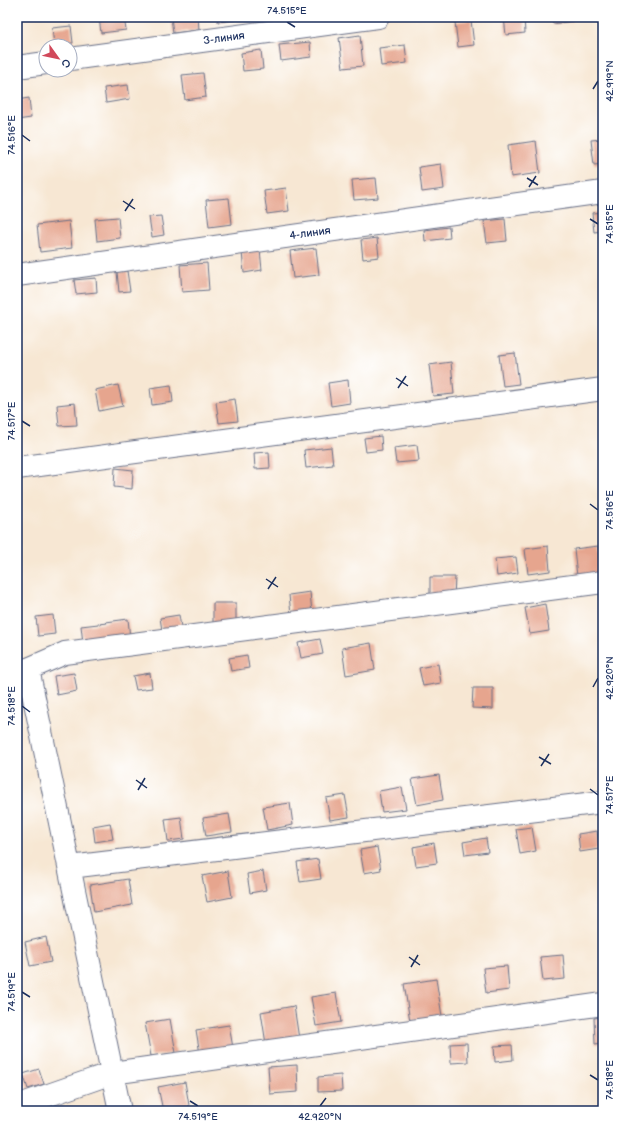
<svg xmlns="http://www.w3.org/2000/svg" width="620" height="1128" font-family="'Balsamiq Sans',sans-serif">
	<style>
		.building { fill: #e6a58e }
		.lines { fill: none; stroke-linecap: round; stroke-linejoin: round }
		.street-casing { stroke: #686f87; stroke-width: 24 }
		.street { stroke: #fff; stroke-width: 22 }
		.ticks { fill: none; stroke: #1b2f5e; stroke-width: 1.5 }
		.labels { text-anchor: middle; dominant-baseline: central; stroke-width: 3; stroke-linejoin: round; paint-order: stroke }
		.street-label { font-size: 11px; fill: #1b2f5e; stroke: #fff }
		.neatline { fill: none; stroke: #1b2f5e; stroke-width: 1.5 }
		.ticks-label { font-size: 10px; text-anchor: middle; fill: #1b2f5e }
	</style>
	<rect width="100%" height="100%" fill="#fff"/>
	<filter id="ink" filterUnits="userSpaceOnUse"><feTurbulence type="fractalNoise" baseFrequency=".025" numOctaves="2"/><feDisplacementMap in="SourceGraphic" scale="8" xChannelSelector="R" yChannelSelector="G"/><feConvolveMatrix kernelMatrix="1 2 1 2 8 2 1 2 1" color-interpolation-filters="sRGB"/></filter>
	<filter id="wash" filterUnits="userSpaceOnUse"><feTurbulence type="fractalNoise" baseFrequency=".012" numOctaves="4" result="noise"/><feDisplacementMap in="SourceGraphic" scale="16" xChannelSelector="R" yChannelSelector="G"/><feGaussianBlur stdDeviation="0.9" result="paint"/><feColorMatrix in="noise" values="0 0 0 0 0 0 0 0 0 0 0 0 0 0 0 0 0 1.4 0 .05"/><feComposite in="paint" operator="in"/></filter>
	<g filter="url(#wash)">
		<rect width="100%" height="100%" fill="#f7e7d3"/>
		<g id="blocks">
			<path class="building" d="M99,17H124L126,30L101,33Z
				M171,17H198L199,30L173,33Z
				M217,17H235V20L218,22Z
				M504,17H524L525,33L506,35Z
				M552,17H573V21L553,24Z
				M471,20L474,45L458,47L455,22Z
				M71,26L73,43L54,45L52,28Z
				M360,35L363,66L343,68L339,38Z
				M310,42L311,57L281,61L279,45Z
				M405,45L407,63L381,66L379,48Z
				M261,50L263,69L243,71L241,53Z
				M603,71V89H602L600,72Z
				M203,73L206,97L185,100L182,75Z
				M128,85L130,99L106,103L104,88Z
				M29,98L31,118L17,120V100Z
				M603,139V164L594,165L591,140Z
				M536,141L540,173L511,177L508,145Z
				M441,164L444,189L422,192L419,167Z
				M376,178L378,198L354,200L352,180Z
				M286,188L289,211L267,214L264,191Z
				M229,198L232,224L209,227L206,200Z
				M603,212V231L594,232L592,213Z
				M161,216L164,235L152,237L149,217Z
				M118,217L120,238L97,241L95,219Z
				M505,219L507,241L487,243L484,221Z
				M69,221L72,248L40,252L37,225Z
				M449,227L450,238L425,241L424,230Z
				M377,238L379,257L363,259L361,240Z
				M316,248L319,275L293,278L290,251Z
				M260,250L262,270L244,273L242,252Z
				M207,263L209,290L182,292L180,265Z
				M127,271L130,291L119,292L117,272Z
				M96,278L97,292L76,294L74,280Z
				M515,353L519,384L503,386L499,355Z
				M451,362L454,394L433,396L429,365Z
				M348,380L350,403L331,406L328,383Z
				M118,385L123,406L99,411L95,390Z
				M171,385L173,402L152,405L150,388Z
				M235,399L238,421L219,423L216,402Z
				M75,403L77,425L59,426L57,405Z
				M381,436L382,450L366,452L364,438Z
				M417,445L419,461L396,463L394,448Z
				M331,447L333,465L306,468L304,450Z
				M269,452L270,468L255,469L254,453Z
				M115,468L133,470L132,489L114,487Z
				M548,546L550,571L528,574L525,549Z
				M598,546L601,573L577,576L574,549Z
				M516,557L518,573L497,576L495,559Z
				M430,577H455L454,598L430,597Z
				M310,592L312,613L291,615L289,595Z
				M213,603H236V624H213Z
				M545,604L549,631L530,634L525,608Z
				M603,608V629L602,630L599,609Z
				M53,615L55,634L38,636L36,617Z
				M179,615L181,627L162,630L160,618Z
				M128,619L130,638L83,643L81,626L107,623L106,622Z
				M320,639L323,654L301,658L298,643Z
				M371,643L375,670L346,675L342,648Z
				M247,655L249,668L231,671L229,658Z
				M438,664L441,683L423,686L419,668Z
				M74,673L77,691L57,695L54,676Z
				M150,673L152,688L136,690L133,676Z
				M473,688H493V709L472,708Z
				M439,775L443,800L417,805L412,779Z
				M402,787L406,809L382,812L379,791Z
				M345,795L349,817L330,820L326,798Z
				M290,803L293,825L267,830L263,807Z
				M229,814L232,832L206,836L203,818Z
				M181,817L184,839L168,841L165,819Z
				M110,823L113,839L95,842L93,826Z
				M532,827L536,851L520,854L516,829Z
				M597,831L599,849L580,852L578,834Z
				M486,838L488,852L465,855L463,842Z
				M434,843L437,863L416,866L413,847Z
				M377,847L381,870L364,873L360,850Z
				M318,859L321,879L300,882L297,862Z
				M228,871L232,897L207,902L202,876Z
				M263,871L266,890L250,893L247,874Z
				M128,879L132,905L94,912L90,885Z
				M46,937L51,962L30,966L25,942Z
				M563,955L565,979L543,981L540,957Z
				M507,966L509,990L486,993L483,968Z
				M436,979L442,1016L410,1021L404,984Z
				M336,993L341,1022L316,1026L311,997Z
				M294,1006L299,1039L266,1044L261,1012Z
				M603,1017V1043L595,1044L594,1018Z
				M170,1019L176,1053L151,1056L145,1023Z
				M229,1025L233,1048L200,1054L196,1030Z
				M467,1043L468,1062L451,1063L450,1044Z
				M512,1045L513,1060L495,1062L494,1046Z
				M297,1065L298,1092L270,1094L268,1067Z
				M39,1069L44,1084L28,1089L23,1074Z
				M341,1075L342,1091L318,1092V1077Z
				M185,1082L190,1111H163L158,1087Z"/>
		</g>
	</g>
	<g filter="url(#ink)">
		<use href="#blocks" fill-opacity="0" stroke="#686f87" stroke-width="1"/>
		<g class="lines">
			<defs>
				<path id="street" d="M70,59L378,17
					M17,67L46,63
					M17,275L603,192
					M17,468L603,389
					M28,669L120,1111
					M17,670L28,669L65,653L603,582
					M70,867L603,802
					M17,1106L112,1073L603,1004"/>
			</defs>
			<use href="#street" class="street-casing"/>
			<use href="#street" class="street"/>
		</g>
	</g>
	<path class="ticks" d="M287,22L295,27M593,89L598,81M22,135L30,141M527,178L538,185M529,187L536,176M123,201L135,209M125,211L133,199M590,219L598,224M396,378L408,386M398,388L406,376M22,421L30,426M590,504L598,510M266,579L278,587M268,589L276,577M593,687L598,678M22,706L30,712M539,757L551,764M541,766L549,754M136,780L147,788M590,789L598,795M138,790L145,778M409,957L420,965M411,967L418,955M22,992L30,997M590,1075L598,1080M190,1101L198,1106M320,1106L326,1098"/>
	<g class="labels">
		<g class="street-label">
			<text transform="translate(224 38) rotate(-8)">3-линия</text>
			<text transform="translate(310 233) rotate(-8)">4-линия</text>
		</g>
	</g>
	<rect width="620" height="1128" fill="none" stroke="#fff" stroke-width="44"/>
	<g transform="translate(58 58) rotate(123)"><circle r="19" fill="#ffffff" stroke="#a4acbf"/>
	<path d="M0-3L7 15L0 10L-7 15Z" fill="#d1495b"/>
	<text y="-6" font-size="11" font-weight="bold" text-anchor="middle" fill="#1b2f5e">С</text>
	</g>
	<rect x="22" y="22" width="576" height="1084" class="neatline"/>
	<g class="ticks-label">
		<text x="287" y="14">74.515°E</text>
		<text transform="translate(609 81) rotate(-90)" y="4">42.919°N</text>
		<text transform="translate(11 135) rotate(-90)" y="4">74.516°E</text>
		<text transform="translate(609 224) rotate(-90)" y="4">74.515°E</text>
		<text transform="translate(11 421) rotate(-90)" y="4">74.517°E</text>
		<text transform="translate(609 510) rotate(-90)" y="4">74.516°E</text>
		<text transform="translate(609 678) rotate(-90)" y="4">42.920°N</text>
		<text transform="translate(11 706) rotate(-90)" y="4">74.518°E</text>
		<text transform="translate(609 795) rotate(-90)" y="4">74.517°E</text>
		<text transform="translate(11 992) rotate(-90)" y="4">74.519°E</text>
		<text transform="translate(609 1080) rotate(-90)" y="4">74.518°E</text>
		<text x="198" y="1120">74.519°E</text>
		<text x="320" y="1120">42.920°N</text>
	</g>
</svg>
